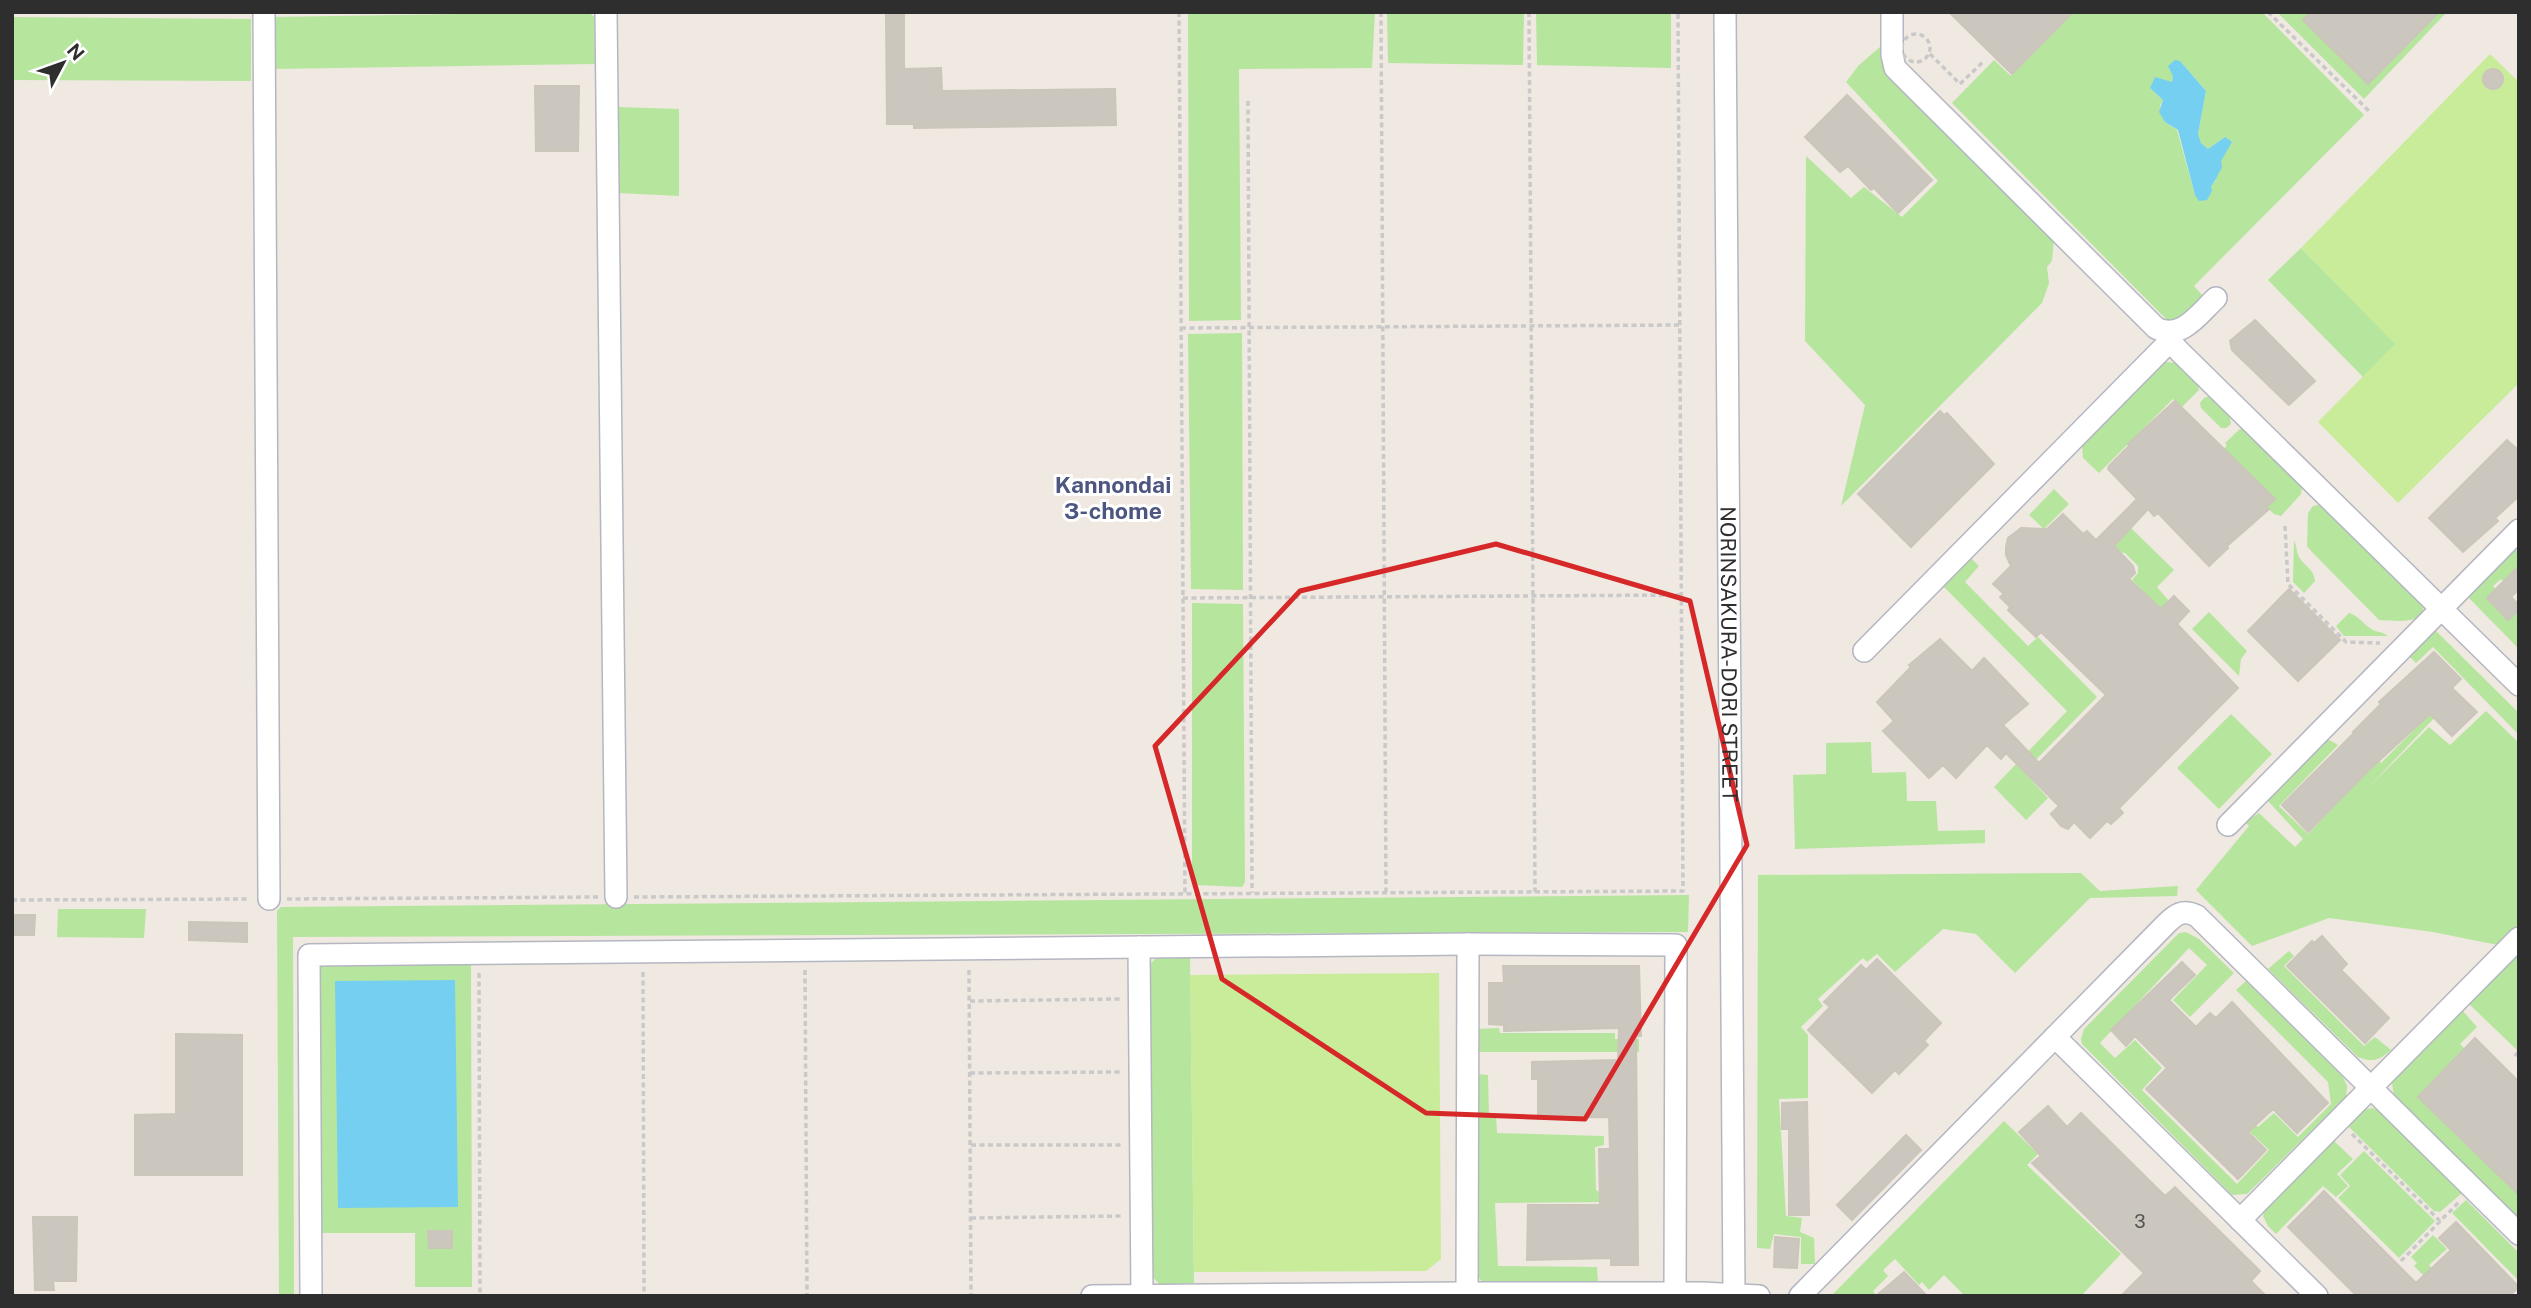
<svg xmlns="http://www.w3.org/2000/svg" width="2531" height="1308" font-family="'Public Sans',sans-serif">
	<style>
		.green { fill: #b6e59e; fill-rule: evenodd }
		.pitch { fill: #c9ec9a }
		.water { fill: #75cff0 }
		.building { fill: #cbc7bf; stroke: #cbc5ba; stroke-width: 2 }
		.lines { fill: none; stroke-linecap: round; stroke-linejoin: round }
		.minor-casing { stroke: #b4b7c1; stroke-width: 24 }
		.path { stroke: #c9c9c9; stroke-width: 3.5; stroke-dasharray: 5 3.5; stroke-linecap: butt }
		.minor { stroke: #fff; stroke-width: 21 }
		.marked { fill: none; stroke: #d62828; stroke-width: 5; stroke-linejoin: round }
		.labels { text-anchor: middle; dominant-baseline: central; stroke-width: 6; stroke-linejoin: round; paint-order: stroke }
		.number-label { font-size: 18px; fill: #555452 }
		.street-label { font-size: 21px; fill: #2e2e2e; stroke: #fff }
		.neighbourhood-label { font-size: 23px; font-weight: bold; fill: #4d5680; stroke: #fff }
	</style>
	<rect width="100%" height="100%" fill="#efe9e1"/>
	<path class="green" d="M589,12L594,17L595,64L273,69L272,17Z
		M1188,12H1375L1372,68L1239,69L1241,320L1189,321Z
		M1387,12H1524L1523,65L1388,63Z
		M1536,12H1671V68L1537,65Z
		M2074,12H2262L2364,115L2194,286L2203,296L2179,320H2167L1952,103L1994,60L2011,76ZM2180,61L2206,91L2198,134L2201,143L2208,149L2225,137L2215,182L2195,195L2177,130L2165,122L2160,106L2163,100L2150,88L2172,82Z
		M2280,12H2311L2303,20L2368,84L2439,12H2447L2364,99L2279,14Z
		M12,17L251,19V81L12,80Z
		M1880,47L1883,52L1885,72L2054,239L2052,261L2047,267L2049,283L2042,303L1841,506L1865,405L1805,341L1806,156L1851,198L1864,187L1902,217L1938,181L1846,82L1859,65Z
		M617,107L679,109V196L618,193Z
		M2301,248L2396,344L2363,377L2268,280Z
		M1242,333L1243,590L1191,589L1188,334Z
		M2166,362L2179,363L2197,382L2199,390L2182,407L2173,399L2099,473L2083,458L2082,445L2158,367Z
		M2210,396L2229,413L2231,424L2226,428H2221L2201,408L2200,403L2204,398Z
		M2244,428L2302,486L2301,494L2281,516L2274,514L2266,507L2274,499L2224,449L2227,445L2225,443L2240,429Z
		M2054,489L2069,504L2044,529L2029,515Z
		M2319,505L2325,506L2423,602C2427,627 2395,620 2379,620L2312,552L2307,546L2308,513L2313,506Z
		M2113,525L2124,535L2131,528L2174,570L2157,587L2169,601L2161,609L2132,580L2138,573V566L2125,553L2118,552L2112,558Z
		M2294,541C2297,546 2296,551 2299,557C2305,567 2314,569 2315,581L2304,593L2293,582Z
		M2515,549L2519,553V580L2512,573L2503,581L2501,579L2493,586L2496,589L2487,598L2508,620L2519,610V649L2467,596Z
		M1969,556L1979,566L1965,582L2028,646L2038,637L2097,697L2024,772L2048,798L2026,820L1994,787L2067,711L1940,583Z
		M1192,603L1243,604L1245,882L1242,887L1196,885L1192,880Z
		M2209,612L2247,651L2241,659L2239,676L2192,629Z
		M2349,613C2359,616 2362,623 2370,628C2376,633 2382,631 2388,636H2344L2336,626Z
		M2434,629L2519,713V735L2433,647L2416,663L2407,654Z
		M2434,710L2439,713L2368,788L2429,727L2450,745L2486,711L2519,743V926L2498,945L2433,932L2329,918L2252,946L2196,890L2249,826L2245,822L2259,813L2295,847L2303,839L2268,801L2269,792L2324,737L2338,745L2279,806L2308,834L2375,763L2350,737L2353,734L2381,763Z
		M2231,714L2272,754L2219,809L2177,768Z
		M1871,742L1872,773L1906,772L1907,801H1936L1938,831L1985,830V843L1795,849L1793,775L1826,774V743Z
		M2081,873L2100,891L2178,886L2177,896L2090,898L2015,973L1976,934L1943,929L1895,972L1877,954L1867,962L1863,958L1818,999L1823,1006L1801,1027L1808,1035V1098L1779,1099L1786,1216L1802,1218L1800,1232L1814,1238L1815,1264H1801V1237L1774,1234L1770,1249L1757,1248L1758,875Z
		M1689,895L1688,932L293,937L294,1296H279L277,911L281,907Z
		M58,909H146L144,938L57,937Z
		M2186,932L2199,939L2234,973L2190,1017L2173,1000L2207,965L2189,948L2100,1043L2115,1058L2135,1040L2162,1068L2142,1090L2237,1184L2269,1150L2168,1054L2175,1045L2258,1127L2274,1113L2298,1137L2331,1104L2328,1082L2236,990L2246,981L2343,1077L2347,1086L2346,1097L2247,1194L2232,1195L2082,1044L2081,1039L2084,1029L2179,933Z
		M2289,951L2294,956L2284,966L2364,1046L2375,1037L2391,1050C2380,1060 2372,1063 2358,1057L2268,969Z
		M2519,951V1052L2468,1003Z
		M1167,955H1190L1194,1283L1160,1285L1153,1277L1149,968C1153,958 1158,957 1167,955Z
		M471,964L472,1287H415V1233H322L320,965Z
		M2462,1010L2477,1027L2460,1044L2519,1102V1219L2394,1096L2392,1083L2396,1077Z
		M1499,1028L1500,1033H1615V1039H1639V1052H1476V1029Z
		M1477,1074L1488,1075L1489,1115H1496L1497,1133L1604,1136V1145L1595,1147L1596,1190L1605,1196L1604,1202L1495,1203L1498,1266L1597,1267L1598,1283L1485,1284L1479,1278Z
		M2373,1108L2381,1112L2462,1193L2440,1212L2434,1211L2347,1125L2363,1110Z
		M2004,1121L2038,1154L2027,1165L2121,1254L2081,1296H1965L1944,1275L1929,1290L1922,1282L1919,1285L1895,1259L1883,1270L1888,1276L1873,1291L1877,1296H1831Z
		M2333,1140L2353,1159L2337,1174L2348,1186L2336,1197L2323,1186L2276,1234L2268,1226L2263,1216L2267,1204Z
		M2364,1151L2435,1221L2399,1258L2338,1198L2350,1186L2340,1175Z
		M2466,1200L2519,1253V1281L2452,1213Z
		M2433,1235L2447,1249L2429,1265L2459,1296H2444L2414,1266L2417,1263L2411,1257Z"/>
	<path class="pitch" d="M2490,54L2519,82V383L2398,503L2318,422L2395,344L2301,248Z
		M1439,973L1441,1259L1426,1271L1194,1272L1190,975Z"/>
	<path class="water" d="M2175,60L2180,61L2206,91L2198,134L2201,143L2208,149L2225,137L2232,142L2221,161L2222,168C2217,174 2217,180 2211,186L2212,191L2207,200L2199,201L2195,195L2178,130L2165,122L2159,112L2163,100L2150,88L2155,77L2172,82L2173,76L2168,66Z
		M455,980L458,1207L338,1208L335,981Z"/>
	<path class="building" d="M1949,12H2073L2012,74Z
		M2311,12H2439L2368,84L2303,20Z
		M886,13H904V69L941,68L942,91L1115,89L1116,125L914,128V124H887Z
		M2483 79a10 10 0 1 1 20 0a10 10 0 1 1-20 0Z
		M535,86H579L578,151H536Z
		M1847,95L1932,180L1898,213L1874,188L1871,190L1848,166L1840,172L1805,137Z
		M2255,320L2315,381L2289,405L2232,350L2230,341Z
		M2175,401L2275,499L2266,507L2269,509L2227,546L2228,548L2209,566L2158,513L2154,516L2148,509L2114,546L2133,566L2135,573L2129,579L2161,609L2174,596L2189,611L2177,624L2238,688L2119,808L2123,813L2111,824L2107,821L2090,838L2074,822L2068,829L2061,826L2051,814L2059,806L2006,753L2001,759L1987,745L1956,778L1943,765L1929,778L1883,731L1894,721L1877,702L1911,667L1909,665L1940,639L1972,671L1984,658L2028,704L2003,725L2039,763L2106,695L2041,632L2036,637L2008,610L2010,607L2000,597L2004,594L1993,584L2011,566L2006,555V547L2008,538L2021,528L2047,529L2063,514L2083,534L2087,531L2096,540L2137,499L2108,469L2109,466L2129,446L2128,444Z
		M1940,411L1944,415L1947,413L1994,464L1911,547L1858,494Z
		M2507,440L2519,451V496L2495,518L2498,521L2463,552L2429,518Z
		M2519,566V589L2511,597L2519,605V610L2508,620L2487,598Z
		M2289,589L2340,640L2298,681L2248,631Z
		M2434,652L2461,679L2452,688L2477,712L2452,736L2430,714L2369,770L2308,832L2282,805L2354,733L2353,732L2381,704L2379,702Z
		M12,915H35L34,935H12Z
		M189,922L247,923V942L189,940Z
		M2322,936L2347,964L2341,970L2389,1018L2365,1043L2287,966L2312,941L2314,943Z
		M1877,959L1941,1023L1924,1041L1928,1045L1899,1074L1895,1070L1872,1093L1808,1030L1830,1007L1824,1002L1861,965L1866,970Z
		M2182,962L2195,975L2169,1000L2196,1027L2210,1013L2216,1018L2232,1002L2328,1103L2297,1133L2273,1109L2248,1132L2266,1150L2238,1179L2146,1089L2167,1068L2135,1036L2126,1046L2111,1030Z
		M1503,966H1639L1641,1036H1636L1638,1265H1611V1258L1527,1260L1528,1205H1600L1599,1149H1610L1609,1117L1538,1118V1079H1532V1062L1618,1060L1619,1028L1504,1031V1025L1489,1024V983H1504Z
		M176,1034L242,1035V1175H135V1115L176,1114Z
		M2475,1038L2519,1082V1195L2418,1097Z
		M1807,1102L1809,1215H1789V1129H1782V1103Z
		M2048,1106L2067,1127L2081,1113L2165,1196L2175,1187L2260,1271L2251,1281L2266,1296H2121L2144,1273L2032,1163L2041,1156L2019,1132Z
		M1906,1135L1921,1150L1852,1220L1837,1205Z
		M2324,1191L2416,1283L2451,1250L2439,1238L2456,1222L2519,1287L2509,1296H2357L2288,1227Z
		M33,1217H77L76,1281H53L54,1290H35Z
		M428,1231H452V1248H429Z
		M1775,1237L1799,1239L1797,1268L1774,1267Z
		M1904,1272L1927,1296H1876Z"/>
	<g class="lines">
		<defs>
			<g id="minor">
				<path d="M264,12L269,899"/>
				<path d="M606,12L616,897"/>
				<path id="s1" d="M1725,12L1734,1296"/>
				<path d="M1892,12V55L1895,68L2156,328C2181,341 2199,314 2216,298"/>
				<path d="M2171,333L2170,341L2180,352L2519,685"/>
				<path d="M1864,651L2170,341"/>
				<path d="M2228,825L2519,530"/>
				<path d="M1139,947L1142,1296"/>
				<path d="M2055,1037L2317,1296"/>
				<path d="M2240,1220L2519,938"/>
				<path d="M311,1296L309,955L1468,944L1676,945L1675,1296"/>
				<path d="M1092,1296L1467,1293H1702L1759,1296"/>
				<path d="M1467,1296L1468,944"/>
				<path d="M1800,1296L2166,924C2176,914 2183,909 2197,916L2519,1234"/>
			</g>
		</defs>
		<use href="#minor" class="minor-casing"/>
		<path class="path" d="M1179,12L1185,893
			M1381,12L1386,892
			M1529,12L1535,892
			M2268,12L2370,112
			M1902 48a14 14 0 1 1 28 0a14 14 0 1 1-28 0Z
			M1930,54L1960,84L1984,61
			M1248,101L1252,893
			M1181,328L1680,325
			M2285,526L2288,584L2346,642L2380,643
			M1183,598L1682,595
			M634,897L1683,891L1678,12
			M287,899L598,897
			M12,900L248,899
			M805,970L807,1296
			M969,970L971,1296
			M643,972L644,1296
			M479,973L480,1296
			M970,1001L1120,999
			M2515,1056L2519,1051
			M970,1073L1120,1072
			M2352,1134L2440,1221
			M971,1145H1121
			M971,1218L1122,1216
			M2401,1261L2459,1202"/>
		<use href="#minor" class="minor"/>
	</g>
	<path class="marked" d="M1496,544L1690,601L1747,845L1585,1119L1426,1113L1222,979L1155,746L1300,591Z"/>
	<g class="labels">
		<g class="number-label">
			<text x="2140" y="1221">3</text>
		</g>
		<g class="street-label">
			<text stroke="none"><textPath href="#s1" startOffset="642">NORINSAKURA-DORI STREET</textPath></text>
		</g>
		<g class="neighbourhood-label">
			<text x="1113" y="484">Kannondai<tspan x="1113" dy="26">3-chome</tspan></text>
		</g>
	</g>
	<rect width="2531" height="1308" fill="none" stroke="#2e2e2e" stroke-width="28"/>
	<g transform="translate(63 63) rotate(49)" stroke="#ffffff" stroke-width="5" paint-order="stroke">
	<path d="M0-5L12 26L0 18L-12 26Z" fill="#2e2e2e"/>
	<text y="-10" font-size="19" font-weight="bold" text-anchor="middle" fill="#2e2e2e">N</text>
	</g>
</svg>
